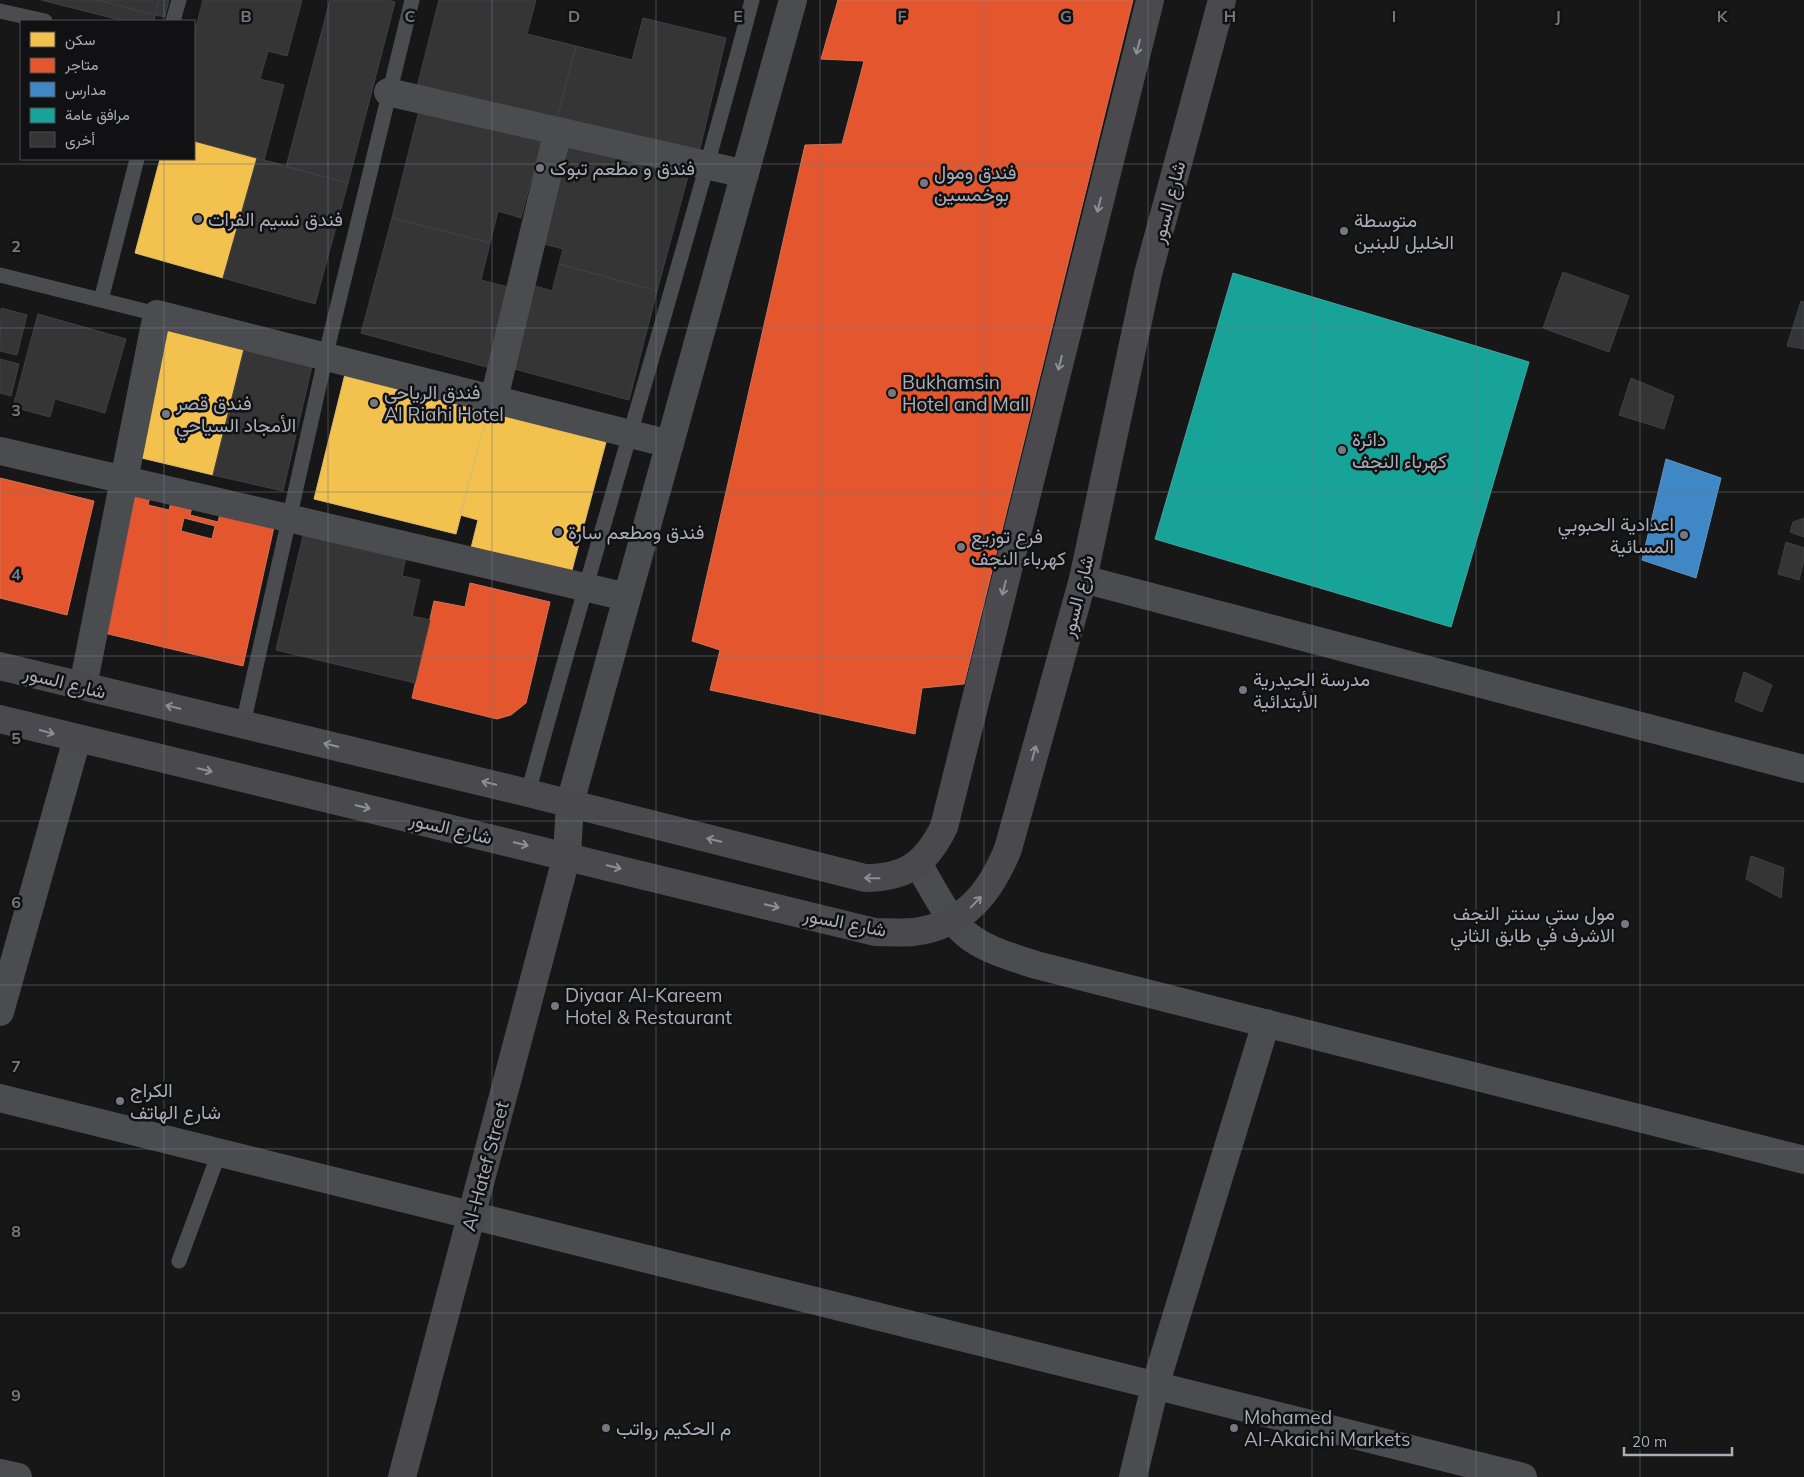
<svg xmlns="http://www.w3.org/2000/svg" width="1804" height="1477" font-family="Mulish,Vazirmatn,sans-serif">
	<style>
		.homes { fill: #f2c14e; stroke: #dcbb6e }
		.shops { fill: #e4572e; stroke: #d27157; fill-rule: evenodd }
		.schools { fill: #3f88c5; stroke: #5e93c1 }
		.public { fill: #17a398; stroke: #42a6a2 }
		.building { fill: #353536; stroke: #3f4043 }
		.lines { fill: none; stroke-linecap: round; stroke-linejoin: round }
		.lane { stroke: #4b4c50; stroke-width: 15 }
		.street { stroke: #4b4c50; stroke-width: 28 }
		.secondary { stroke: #4a4a4e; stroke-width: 28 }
		.oneway { stroke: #8c8f98 }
		.grid { fill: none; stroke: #757880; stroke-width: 1; stroke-opacity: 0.55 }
		.poi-dot { fill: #757880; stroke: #111113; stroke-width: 2 }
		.labels { text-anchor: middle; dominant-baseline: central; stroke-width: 5; stroke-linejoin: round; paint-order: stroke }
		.poi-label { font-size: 19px; fill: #a8adb8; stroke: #111113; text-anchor: start }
		.street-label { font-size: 19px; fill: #a8adb8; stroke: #111113 }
		.grid-label { font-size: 16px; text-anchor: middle; font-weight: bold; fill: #757880; stroke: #111113; stroke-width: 5; stroke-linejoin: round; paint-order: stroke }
	</style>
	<rect width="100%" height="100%" fill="#171717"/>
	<path class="homes" d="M194,141L257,158L223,278L135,253L160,159H194Z
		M167,329L244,349L213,475L133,456Z
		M345,374L488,411L456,534L314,499Z
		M488,411L606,442L571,574L471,548L478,520L460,515Z"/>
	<path class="shops" d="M838,0H1133L964,684L922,688L915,734L710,690L720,650L692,641L805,145L842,144L864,61L821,59Z
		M0,478L94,501L67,615L0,598Z
		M138,485L152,488L148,505L169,510L173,494L194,499L190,515L218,522L222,506L276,518L243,666L104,633ZM184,518L215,526L212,539L181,531Z
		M470,583L550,602L526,703L511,715L497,719L412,698L434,601L465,607Z"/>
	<path class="schools" d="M1666,459L1721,478L1696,578L1642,560Z"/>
	<path class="public" d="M1233,273L1529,362L1451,627L1155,539Z"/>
	<path class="building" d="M41,0H97L155,15L154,21H124Z
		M97,0H159L155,15Z
		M159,0H169L165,17L155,15Z
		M203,0H302L287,56L268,51L260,79L284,85L264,160L194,141V35Z
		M330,0H387L395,2L348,183L286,167Z
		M439,0H536L527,34L576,46L556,122L417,87Z
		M643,18L726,38L698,157L556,122L576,46L632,60Z
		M421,103L543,135L521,218L498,211L490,243L392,218Z
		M562,134L690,169L657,291L559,264L563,249L533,241Z
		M257,158L348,183L315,304L223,278Z
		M392,218L490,243L481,280L512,288L490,368L361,333Z
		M559,264L657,291L629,400L507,367L529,284L552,291Z
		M1563,272L1629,296L1609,352L1543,328Z
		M1801,301L1804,302V349L1787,346Z
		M1,308L27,315L17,355L0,351Z
		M38,314L126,339L105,413L55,399L50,417L13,407Z
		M244,349L312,366L283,491L213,475Z
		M0,359L19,364L11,396L0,393Z
		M1631,378L1674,396L1664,429L1619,415Z
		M1804,518V537L1790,532L1793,522Z
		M306,523L408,547L402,576L420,580L412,616L430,620L415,683L276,650Z
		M1786,542L1804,548V560L1799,580L1778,574Z
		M1744,672L1772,685L1762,712L1735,701Z
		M1751,856L1784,868L1781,898L1746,879Z"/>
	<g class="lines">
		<path class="lane" d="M0,11L45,21
			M173,21L179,0
			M0,275L157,314
			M101,300L137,159
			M243,724L330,337L412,0
			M528,793C600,528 682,266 752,0
			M179,1261L219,1153"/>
		<path class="street" d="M388,92L745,174
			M494,399L558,131
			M0,451L627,597
			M1083,579L1804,769
			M83,686L157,314L670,444
			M567,855L570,803L793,0
			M918,864C933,888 945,916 966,934C985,950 1012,957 1036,965L1804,1160
			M0,1012L77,739
			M0,1098L1523,1477
			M0,1473L18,1477
			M1133,1477L1155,1386L1266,1023"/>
		<path class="secondary" d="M0,666L528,793L865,878C907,878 926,863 944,827L1150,0
			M0,719L875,932C888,932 902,933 914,932C965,925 990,893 1008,849L1083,579L1148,274L1222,0
			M402,1477L567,855"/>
	</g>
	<defs><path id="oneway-shaft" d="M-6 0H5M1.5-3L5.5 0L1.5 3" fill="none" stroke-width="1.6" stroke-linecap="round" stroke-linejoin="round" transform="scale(1.25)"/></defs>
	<g class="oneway">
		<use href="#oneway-shaft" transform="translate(1138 47) rotate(104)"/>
		<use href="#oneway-shaft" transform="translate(1099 205) rotate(104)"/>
		<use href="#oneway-shaft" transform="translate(1060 363) rotate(104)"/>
		<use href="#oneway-shaft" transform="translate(1004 588) rotate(104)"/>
		<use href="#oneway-shaft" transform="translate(173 707) rotate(-167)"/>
		<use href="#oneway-shaft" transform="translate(47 732) rotate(15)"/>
		<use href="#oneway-shaft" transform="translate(331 745) rotate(-166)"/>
		<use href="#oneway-shaft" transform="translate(1034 753) rotate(-75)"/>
		<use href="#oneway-shaft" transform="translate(205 770) rotate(13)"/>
		<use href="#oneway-shaft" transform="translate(489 783) rotate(-166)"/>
		<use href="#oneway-shaft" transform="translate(363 807) rotate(13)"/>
		<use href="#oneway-shaft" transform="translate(714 840) rotate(-166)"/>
		<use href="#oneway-shaft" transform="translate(521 844) rotate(13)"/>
		<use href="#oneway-shaft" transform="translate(614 867) rotate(14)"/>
		<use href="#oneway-shaft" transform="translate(872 878) rotate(-179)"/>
		<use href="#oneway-shaft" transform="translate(976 902) rotate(-46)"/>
		<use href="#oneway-shaft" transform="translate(772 906) rotate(14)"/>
	</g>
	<path class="grid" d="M164,0V21M328,0V1477M492,0V1477M656,0V1477M820,0V1477M984,0V1477M1148,0V1477M1312,0V1477M1476,0V1477M1640,0V1477M164,159V1477M0,164H1804M0,328H1804M0,492H1804M0,656H1804M0,821H1804M0,985H1804M0,1149H1804M0,1313H1804"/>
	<g class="poi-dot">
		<circle cx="540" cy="168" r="5"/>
		<circle cx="924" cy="183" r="5"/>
		<circle cx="198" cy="219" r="5"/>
		<circle cx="1344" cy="231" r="5"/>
		<circle cx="892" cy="393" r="5"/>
		<circle cx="374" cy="403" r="5"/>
		<circle cx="166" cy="414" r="5"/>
		<circle cx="1342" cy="450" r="5"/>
		<circle cx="558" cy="532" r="5"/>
		<circle cx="1684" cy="535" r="5"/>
		<circle cx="961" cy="547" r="5"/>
		<circle cx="1243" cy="690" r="5"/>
		<circle cx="1625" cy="924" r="5"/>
		<circle cx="555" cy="1006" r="5"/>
		<circle cx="120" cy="1101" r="5"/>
		<circle cx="606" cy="1428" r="5"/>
		<circle cx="1234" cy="1428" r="5"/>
	</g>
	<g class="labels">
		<g class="poi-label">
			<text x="550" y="168">فندق و مطعم تبوک</text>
			<text x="934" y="172">فندق ومول<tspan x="934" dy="22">بوخمسين</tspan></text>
			<text x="208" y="219">فندق نسيم الفرات</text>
			<text x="1354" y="220">متوسطة<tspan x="1354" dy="22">الخليل للبنين</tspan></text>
			<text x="902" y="382">Bukhamsin<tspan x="902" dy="22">Hotel and Mall</tspan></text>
			<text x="384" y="392">فندق الرياحي<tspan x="384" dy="22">Al Riahi Hotel</tspan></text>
			<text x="176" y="403">فندق قصر<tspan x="176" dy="22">الأمجاد السياحي</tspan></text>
			<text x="1352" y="439">دائرة<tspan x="1352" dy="22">كهرباء النجف</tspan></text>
			<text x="1674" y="524" text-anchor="end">اعدادية الحبوبي<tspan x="1674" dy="22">المسائية</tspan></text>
			<text x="568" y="532">فندق ومطعم سارة</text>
			<text x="971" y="536">فرع توزيع<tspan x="971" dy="22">كهرباء النجف</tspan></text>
			<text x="1253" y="679">مدرسة الحيدرية<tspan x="1253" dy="22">الأبتدائية</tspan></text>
			<text x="1615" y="913" text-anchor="end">مول ستي سنتر النجف<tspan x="1615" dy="22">الاشرف في طابق الثاني</tspan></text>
			<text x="565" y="995">Diyaar Al-Kareem<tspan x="565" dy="22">Hotel &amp; Restaurant</tspan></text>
			<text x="130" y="1090">الكراج<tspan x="130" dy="22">شارع الهاتف</tspan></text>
			<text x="1244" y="1417">Mohamed<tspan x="1244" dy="22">Al-Akaichi Markets</tspan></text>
			<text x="616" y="1428">م الحكيم رواتب</text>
		</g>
		<g class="street-label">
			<text transform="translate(1168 202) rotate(-75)">شارع السور</text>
			<text transform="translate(1077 596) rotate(-76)">شارع السور</text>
			<text transform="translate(65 682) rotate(14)">شارع السور</text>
			<text transform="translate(451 828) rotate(13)">شارع السور</text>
			<text transform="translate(845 922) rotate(11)">شارع السور</text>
			<text transform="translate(485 1166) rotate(-75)">Al-Hatef Street</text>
		</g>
	</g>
	<g class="grid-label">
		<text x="246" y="22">B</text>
		<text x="410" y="22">C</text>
		<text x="574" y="22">D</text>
		<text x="738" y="22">E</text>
		<text x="902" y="22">F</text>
		<text x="1066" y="22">G</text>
		<text x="1230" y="22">H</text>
		<text x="1394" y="22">I</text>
		<text x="1558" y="22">J</text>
		<text x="1722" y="22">K</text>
		<text x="16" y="252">2</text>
		<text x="16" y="416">3</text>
		<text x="16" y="580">4</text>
		<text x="16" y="744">5</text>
		<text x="16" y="908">6</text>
		<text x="16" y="1072">7</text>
		<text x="16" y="1237">8</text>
		<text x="16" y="1401">9</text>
	</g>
	<rect x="20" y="20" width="175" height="140" fill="#111113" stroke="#4d4f55"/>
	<rect x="30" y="32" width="25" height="15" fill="#f2c14e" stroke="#4d4f55"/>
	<text x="65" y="45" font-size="15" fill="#a8adb8">سكن</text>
	<rect x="30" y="58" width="25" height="15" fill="#e4572e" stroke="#4d4f55"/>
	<text x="65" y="70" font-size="15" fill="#a8adb8">متاجر</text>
	<rect x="30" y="82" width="25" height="15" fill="#3f88c5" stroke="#4d4f55"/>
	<text x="65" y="95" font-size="15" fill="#a8adb8">مدارس</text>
	<rect x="30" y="108" width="25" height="15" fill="#17a398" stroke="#4d4f55"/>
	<text x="65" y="120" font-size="15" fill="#a8adb8">مرافق عامة</text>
	<rect x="30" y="132" width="25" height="15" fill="#353536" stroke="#4d4f55"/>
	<text x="65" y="145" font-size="15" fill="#a8adb8">أخرى</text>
	<path d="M1624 1447v8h108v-8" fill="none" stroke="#a8adb8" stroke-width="2.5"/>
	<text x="1632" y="1447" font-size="15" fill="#a8adb8" stroke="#111113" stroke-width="4" paint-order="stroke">20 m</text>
</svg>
